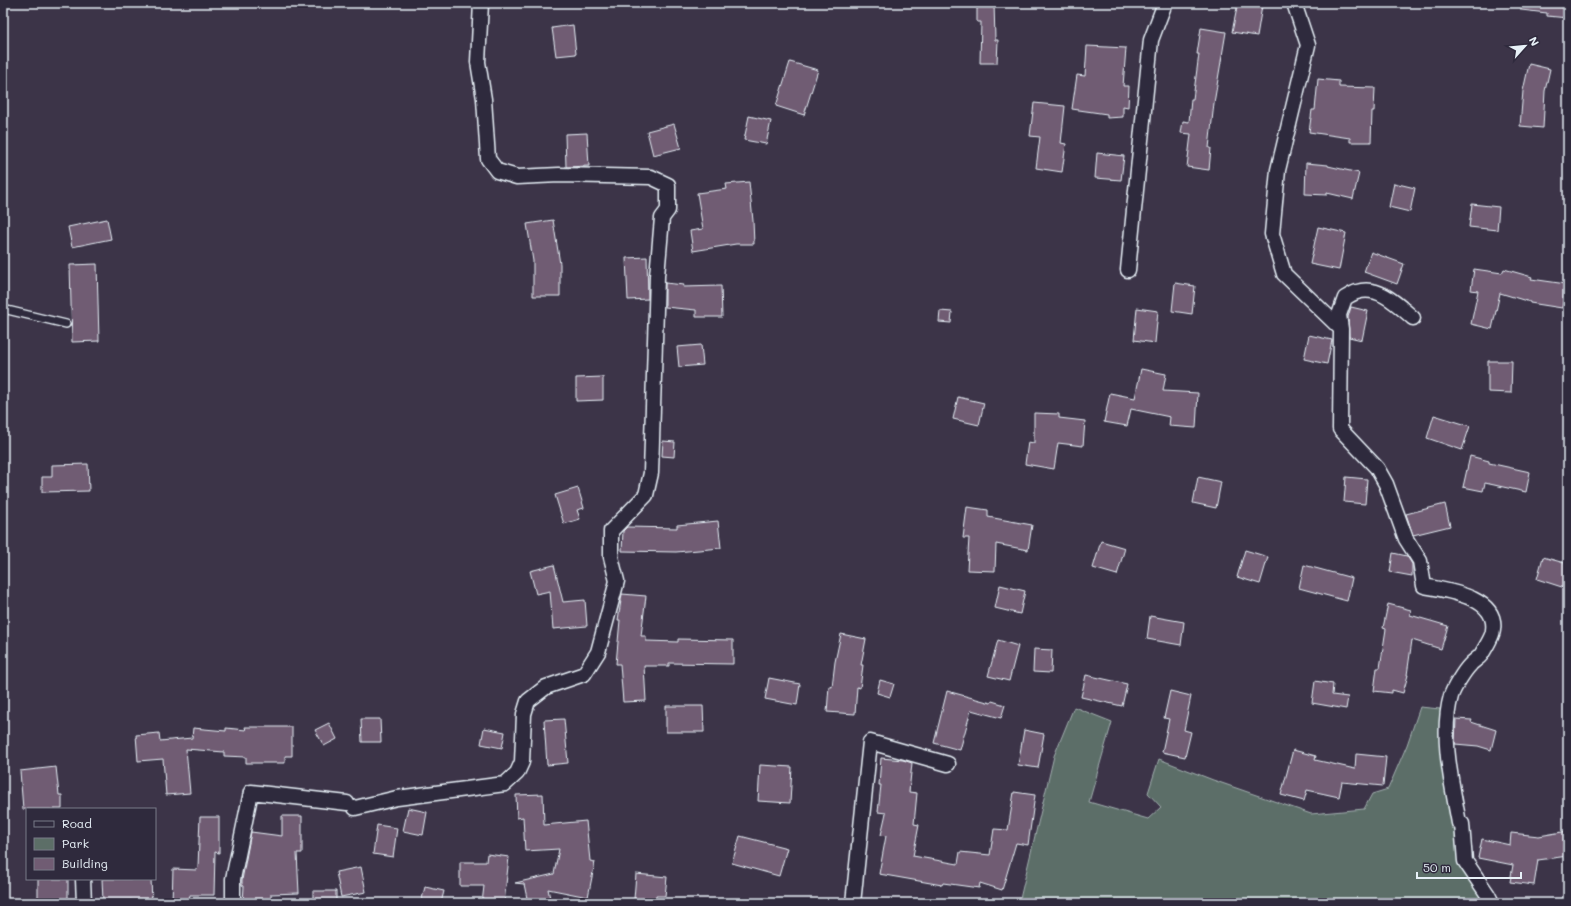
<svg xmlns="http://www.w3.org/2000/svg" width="1571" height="906" font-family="Mali,sans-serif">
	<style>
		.green { fill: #5c6e67; stroke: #a2b0b0 }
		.building { fill: #705c73; stroke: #e8f1f8 }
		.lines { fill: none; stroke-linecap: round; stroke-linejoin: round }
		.lane-casing { stroke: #e8f1f8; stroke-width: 10 }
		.street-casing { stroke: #e8f1f8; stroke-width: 17 }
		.lane { stroke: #2f2a3d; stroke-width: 7 }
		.street { stroke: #2f2a3d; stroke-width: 14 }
	</style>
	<rect width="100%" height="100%" fill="#3c3448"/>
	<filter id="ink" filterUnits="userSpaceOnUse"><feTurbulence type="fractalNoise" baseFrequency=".025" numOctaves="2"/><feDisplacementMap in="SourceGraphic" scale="8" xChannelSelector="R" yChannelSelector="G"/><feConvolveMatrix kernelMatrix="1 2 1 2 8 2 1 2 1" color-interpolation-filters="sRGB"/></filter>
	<g filter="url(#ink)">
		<path class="green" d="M1074,707L1112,722L1089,802L1148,819L1161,807L1148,793L1159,759L1213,780L1311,814L1364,809L1372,794L1388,789L1407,745L1420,707L1440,709L1443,724L1441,759L1452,814L1466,870L1483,903H1019L1054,756Z"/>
		<path class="building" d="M977,3H994L995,40H998L997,63H980L981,22H977Z
			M1238,3H1248L1262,6L1257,36L1232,32Z
			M1521,3H1568V18L1547,16V13L1521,10Z
			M573,25L576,54L556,56L552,28Z
			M1201,28L1226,32L1214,103L1209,148H1211L1209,170L1187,167L1191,134L1181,133L1183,121L1189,122L1191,99H1193L1199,54H1197Z
			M1087,46L1126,48L1123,86H1129L1128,107L1123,106V117L1107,118V114L1072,109L1077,75L1085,76Z
			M790,62L818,70L804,115L776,106Z
			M1529,64L1550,69L1545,91L1543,128L1520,126L1523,91Z
			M1318,79L1339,81V87L1375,88L1374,111H1372L1371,142H1350V138L1309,132L1312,110H1315Z
			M1034,103L1065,106L1061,143L1066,144L1062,172L1036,168L1040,137L1030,136Z
			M749,116L771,121L766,144L744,140Z
			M674,124L681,148L653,155L647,131Z
			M587,133L589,166L566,167L565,134Z
			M1097,153L1124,156L1121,180L1095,178Z
			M1306,163L1328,165V166L1359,173L1353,199L1327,193V195L1305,194Z
			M749,182L753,221L754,244H736L693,251L690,231L703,229L697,193L727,189L726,184Z
			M1394,183L1415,188L1410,212L1389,207Z
			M1472,204L1499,207L1497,230L1469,227Z
			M107,219L111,239L72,247L68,227Z
			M553,220L560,264V296H533V261L527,224Z
			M1318,227L1346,233L1339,270L1310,264Z
			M1371,252L1404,264L1397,284L1364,272Z
			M647,257L648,299L628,300L626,258Z
			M97,264L99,341L72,342L70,265Z
			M1474,269L1502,273L1504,269L1532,277L1531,279L1566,284L1562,308L1530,303V302L1500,293L1492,329L1471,324L1478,291L1471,290Z
			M665,283L684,285L683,287L721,286L722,317H696V310L665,307Z
			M1175,283L1195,286L1192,314L1172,311Z
			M1351,307L1368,311L1362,340L1349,337L1348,317Z
			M1137,308L1158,311L1155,343L1134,340Z
			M940,311L952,312L951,323L939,322Z
			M1309,335L1332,340L1327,364L1304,359Z
			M701,345L703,365L679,367L677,347Z
			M1488,361H1512L1511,393L1488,392Z
			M1141,369L1166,374L1163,391L1198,393L1196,428L1169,426L1170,417L1131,409L1127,426L1104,422L1110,393L1135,398Z
			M603,377V400L576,401V378Z
			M958,397L984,403L979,425L953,419Z
			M1034,413L1059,414V418L1085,421L1083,446L1058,443L1054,469L1025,464L1028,442L1034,443Z
			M1434,415L1470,426L1462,450L1427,438Z
			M663,441L675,442L674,457L662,456Z
			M1470,456L1489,461V463L1530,472L1526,492L1485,483L1483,491L1463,487Z
			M88,464L89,491L42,492V477H52V465Z
			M1198,477L1221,482L1216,508L1193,503Z
			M1346,477L1367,479L1365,504L1344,502Z
			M578,488L584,508L577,510L580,519L564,524L555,495Z
			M1445,504L1450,526L1413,535L1406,514Z
			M967,507L988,510V517L1032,525L1028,550L996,544L995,571L967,570L969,538H963Z
			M718,521L721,548L676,552L622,551L623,531L627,527L677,528V525Z
			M1101,541L1125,548L1117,575L1093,568Z
			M1245,550L1268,557L1260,584L1237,577Z
			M1393,553L1407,556L1412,564V576L1390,572Z
			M1543,557L1568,564V589L1537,579Z
			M554,565L563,602L585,600L587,626L553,629L550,591L536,594L530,571Z
			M1304,565L1352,578L1347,601L1299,588Z
			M1000,585L1025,591L1020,614L995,608Z
			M622,594L646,596L641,636H646V641L678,642V639L733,640V664L669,663V666H644L646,701L623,702L620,664H616L620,620H618Z
			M1388,604L1411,610L1410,615L1448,626L1441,649L1412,640L1407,675H1408L1403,693L1392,690V693L1374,691L1377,668H1380L1386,629L1383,628Z
			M1150,616L1184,622L1181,645L1147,639Z
			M841,634L866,639L861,665H863L860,688L857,687L855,714L827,712L829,686L832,687L835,662Z
			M998,640L1018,646L1009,681L988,676Z
			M1034,649L1052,650L1051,673L1033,672Z
			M1086,675L1127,684L1122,706L1081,697Z
			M769,678L800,684L797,705L765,699Z
			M880,680L894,684L890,697L877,693Z
			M1315,681L1333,684L1332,695L1348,697L1346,709L1312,703Z
			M947,691L991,703L992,701L1005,705L1001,718L971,710L960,750L934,743Z
			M1170,691L1191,696L1184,730L1191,732L1185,757L1162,752L1169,719L1164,718Z
			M666,706H703L704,732H666Z
			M361,719H380L381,742H362Z
			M564,719L568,763L547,765L544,720Z
			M1456,719L1472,720L1471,722L1496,730L1491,750L1478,746L1455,744Z
			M329,723L337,739L324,746L315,730Z
			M245,727H292V756H285V763H246V757L224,756V752L186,749L190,793L166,795L163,759L138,761L136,735L159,733L160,741L192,738L193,728L226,731V728L246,730Z
			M484,728L505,732L502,748L481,744Z
			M1024,730L1044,734L1038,768L1018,765Z
			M1293,750L1316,756L1315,760L1355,769L1356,754L1386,757L1383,786L1342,782L1339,797L1307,790L1304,801L1281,795Z
			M881,758L903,760L912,763L909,792L917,793L914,824L919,825L913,856L958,864L960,852L990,855L994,829L1008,830L1014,792L1035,795L1028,845L1016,843L1002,890L980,883L979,888L943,883L942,885L879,874L886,836L881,835L886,813L878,812L881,785H879Z
			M760,765L792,767L790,803L758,801Z
			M56,767L59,795H62V809H23L20,771Z
			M543,794L544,825L586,821L590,861L595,862L588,897L548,889L551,903H528L524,884L515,883L554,874L559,849L525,851L523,817L517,818L516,795Z
			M408,808L427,812L423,835L403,831Z
			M282,816H302V853H297L299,893L271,894V903H243L244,886L242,885V880L251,832L282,836Z
			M200,817H219V853L215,852L214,895H190L188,903H172L173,869L197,870L198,867Z
			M377,825L397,828L393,857L373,854Z
			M1568,831V856L1538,860L1534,885L1510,882L1513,865L1478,858L1482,839L1510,845L1511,833L1539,836Z
			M740,836L787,848L779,876L732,863Z
			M487,854L509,857L504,903H482L484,886H460V862H486Z
			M361,867L366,892L341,897L336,872Z
			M636,874L667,877L665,896H656V901L634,899Z
			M38,879H68V903H38Z
			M102,879H151L152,903H132V900L103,901Z
			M425,887L444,891L441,903H421Z
			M313,891H336V903H313Z"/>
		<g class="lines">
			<defs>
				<path id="lane" d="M3,309L66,324"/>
				<path id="street" d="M1294,3L1308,45L1278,170L1272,234L1284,274L1341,329
					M1128,270L1151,40L1165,3
					M1413,318C1398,305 1379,285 1357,292C1353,293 1349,296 1345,298L1339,315L1341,329L1340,429L1377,468L1386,484L1406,539L1420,561L1424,586C1448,591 1498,597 1493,630C1493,636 1484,650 1481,655C1478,659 1473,661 1470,665C1464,671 1453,689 1451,696C1440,735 1452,784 1459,823L1462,824L1465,861L1488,895L1492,903
					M355,808L397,798L505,784L517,773L522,762L524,714L528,701L546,687L584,674L598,652L617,581L611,557V531L646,495L651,473L657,276L662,218L668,210V185L651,177L559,175L517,177L497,171L488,159L484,99L478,62L481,3
					M83,879L84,903
					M233,903V879L251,792L347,803
					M853,903L870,742L948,764"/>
			</defs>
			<use href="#lane" class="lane-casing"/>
			<use href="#street" class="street-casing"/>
			<use href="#lane" class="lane"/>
			<use href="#street" class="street"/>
		</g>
	</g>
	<rect width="1571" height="906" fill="none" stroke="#2f2a3d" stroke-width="16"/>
	<rect x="8" y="8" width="1555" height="890" fill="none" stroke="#e8f1f8" stroke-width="1.5" filter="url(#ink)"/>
	<rect x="26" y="808" width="130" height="72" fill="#2f2a3d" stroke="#797a88"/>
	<rect x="34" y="821" width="20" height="6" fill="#2f2a3d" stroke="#797a88"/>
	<text x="62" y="828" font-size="12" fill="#e8f1f8">Road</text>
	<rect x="34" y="838" width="20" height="12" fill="#5c6e67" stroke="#797a88"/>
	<text x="62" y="848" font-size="12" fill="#e8f1f8">Park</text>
	<rect x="34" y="858" width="20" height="12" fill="#705c73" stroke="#797a88"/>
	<text x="62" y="868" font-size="12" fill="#e8f1f8">Building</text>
	<g transform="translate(1525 46) rotate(63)" stroke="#2f2a3d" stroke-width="3" paint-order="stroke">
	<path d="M0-3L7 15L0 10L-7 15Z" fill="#e8f1f8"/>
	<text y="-6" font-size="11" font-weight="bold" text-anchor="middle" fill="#e8f1f8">N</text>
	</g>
	<path d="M1417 872v6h104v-6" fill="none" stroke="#e8f1f8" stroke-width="2"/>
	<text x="1423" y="872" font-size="12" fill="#e8f1f8" stroke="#2f2a3d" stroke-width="3" paint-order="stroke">50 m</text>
</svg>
